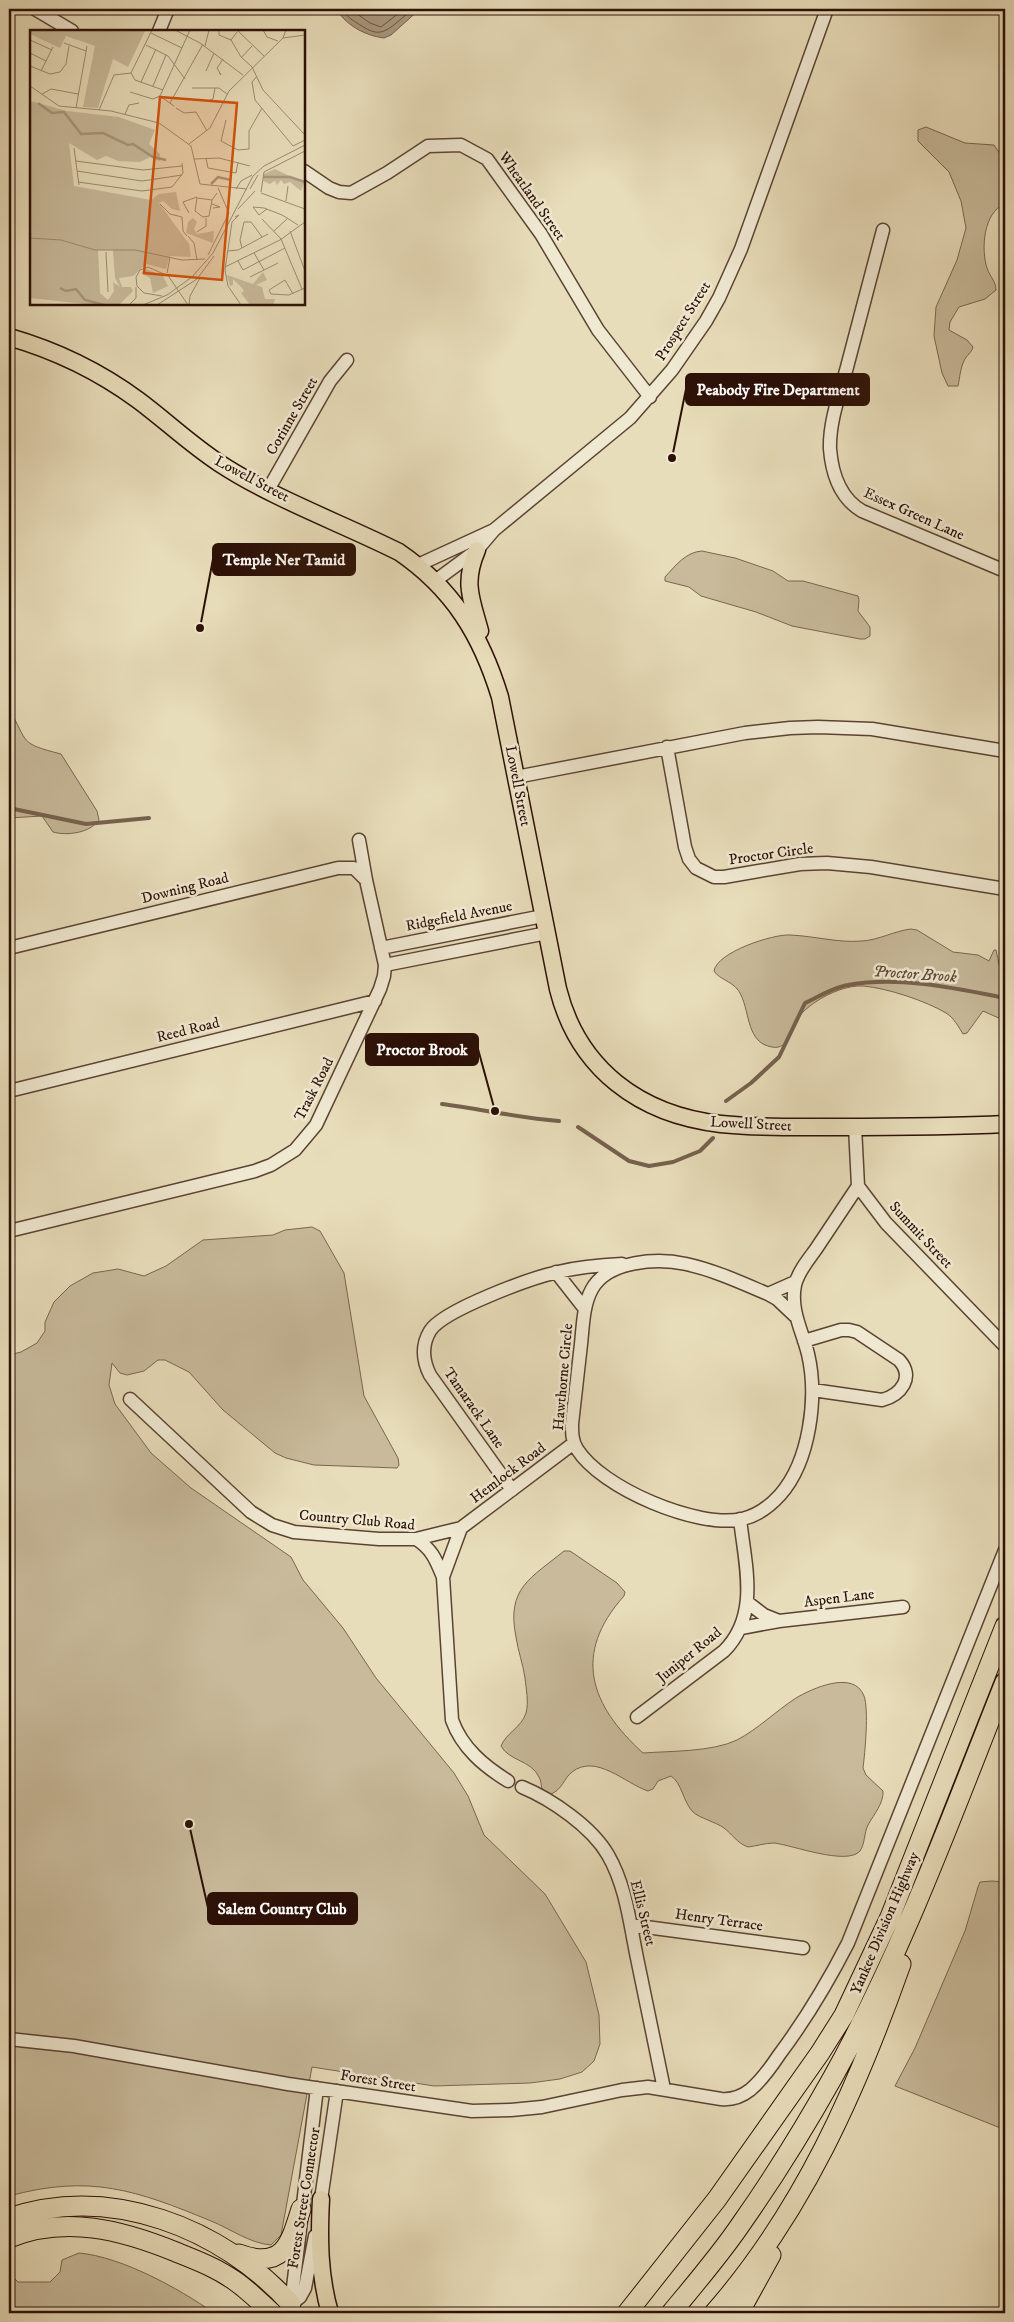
<svg xmlns="http://www.w3.org/2000/svg" width="1014" height="2322" font-family="'IM FELL DW Pica',serif">
	<style>
		.green { fill: #c8ba9b; stroke: #7a6550 }
		.water { fill: #a8977d; stroke: #76614d }
		.lines { fill: none; stroke-linecap: round; stroke-linejoin: round }
		.shore { stroke: #6a5442; stroke-width: 1 }
		.stream { stroke: #76614d; stroke-width: 4 }
		.minor-casing { stroke: #5b4333; stroke-width: 15 }
		.major-casing { stroke: #2c1006; stroke-width: 19 }
		.highway-casing { stroke: #2c1006; stroke-width: 21 }
		.minor { stroke: #f0e9d2; stroke-width: 12 }
		.major { stroke: #e8ddba; stroke-width: 16 }
		.highway { stroke: #e8ddba; stroke-width: 19 }
		.labels { text-anchor: middle; dominant-baseline: central; stroke-width: 5; stroke-linejoin: round; paint-order: stroke }
		.street-label { font-size: 15px; fill: #2c1006; stroke: #f0e9d2 }
		.water-label { font-size: 16px; font-style: italic; fill: #5e4636; stroke: #f0e9d2 }
		.inset-river { fill: none; stroke: #a8977d; stroke-width: 2.5 }
		.inset-road { fill: none; stroke: #9d8b72; stroke-width: 1 }
		.view { fill: #d5520b; fill-opacity: 0.15; stroke: #d5520b; stroke-width: 2.5 }
		.inset-edge { fill: none; stroke: #2c1006; stroke-width: 2.5 }
		.leader { fill: none; stroke: #2c1006; stroke-width: 2 }
		.callout-dot { fill: #2c1006; stroke: #f0e9d2; stroke-width: 2 }
		.callout { fill: #2c1006; stroke: #2c1006; stroke-width: 2 }
		.callout-label { font-size: 16px; text-anchor: middle; font-weight: bold; fill: #fff }
	</style>
	<rect width="100%" height="100%" fill="#e8ddba"/>
	<filter id="stains"><feTurbulence type="fractalNoise" baseFrequency=".004" numOctaves="4"/><feColorMatrix values="0 0 0 0 .2 0 0 0 0 .09 0 0 0 0 .02 0 0 0 .5 -.17"/></filter>
	<radialGradient id="worn" r=".72"><stop offset=".6" stop-color="#630" stop-opacity="0"/><stop offset="1" stop-color="#630" stop-opacity=".3"/></radialGradient>
	<path class="green" d="M926,127L965,143L994,145L1002,157L1005,158V204C983,212 981,250 987,268C990,277 996,281 996,290L985,299L959,307L950,322L949,330L967,340L973,347C971,354 967,354 964,361C960,369 960,377 958,386H948L942,373L934,336L936,307L957,260L966,228L961,201L949,172L918,141V130Z
		M702,551L735,558L773,571L788,581H803L858,596L859,600L858,611L870,627V636L865,639H860L792,626L756,612L701,596L689,587L665,581V577C676,565 686,552 702,551Z
		M9,709C29,743 18,743 61,754L97,811L99,820C90,833 67,836 53,832L42,816L9,818Z
		M911,929L917,930L953,952L978,955L989,961L994,950H996C1001,973 1005,995 1005,1019H1001L983,1011L967,1033L963,1034C958,1026 954,1018 946,1013C926,1001 887,988 863,986C848,985 829,993 817,1001C812,1004 806,1009 802,1013C792,1024 790,1051 772,1047C747,1043 750,1014 741,995C735,981 719,980 714,971C717,952 773,934 790,935C815,936 837,943 862,941C879,940 894,931 911,929Z
		M312,1227L320,1231L344,1273L364,1396L398,1458L399,1465L397,1468L314,1465L286,1458L275,1453L223,1410L189,1372L165,1360H158L144,1371L127,1375L120,1373L112,1363L109,1385L115,1404L151,1453L191,1488L291,1557L303,1580L343,1628L376,1678L454,1773L468,1796L484,1835L545,1894L586,1962L599,2015L600,2044L594,2061L582,2072L560,2079L530,2083L434,2086L312,2067L281,2235L271,2245C249,2243 231,2229 211,2221C136,2190 90,2174 9,2196V1355L21,1352L37,1343L45,1331V1322L54,1302L70,1286L93,1273L118,1269L144,1276L166,1266L203,1240L273,1235L285,1230Z
		M564,1551H570L617,1583L625,1592L624,1596C572,1654 590,1705 643,1753C670,1751 712,1752 737,1740C758,1729 776,1711 796,1698C811,1689 854,1669 864,1696C869,1709 865,1753 863,1768L866,1775L883,1791C884,1803 874,1814 868,1825C864,1833 865,1844 860,1851C847,1866 792,1845 774,1843C765,1843 757,1846 748,1847C737,1843 732,1834 724,1828C716,1822 699,1818 693,1812C683,1802 682,1783 671,1776L658,1781L653,1789L648,1791C626,1784 596,1753 572,1772C564,1778 562,1790 551,1794L542,1789C541,1785 541,1780 539,1777C531,1760 509,1761 501,1746C506,1733 522,1727 526,1713C529,1702 526,1689 525,1678C523,1664 518,1651 516,1637C506,1588 531,1578 564,1551Z
		M992,1881L1005,1882V2128L1003,2129L895,2086L915,2048L965,1931L978,1887L980,1882Z
		M79,2253C122,2257 178,2288 214,2313H9V2267L11,2266L14,2278L18,2282H50L60,2272L62,2260Z"/>
	<path class="water" d="M339,9H420L391,35L384,38C367,36 349,27 339,13Z"/>
	<g class="lines">
		<path class="shore" d="M344,9C345,16 351,19 357,23C373,33 379,37 395,24C401,19 407,14 413,9
			M350,9L370,23L381,27L404,9"/>
		<path class="stream" d="M9,808L86,824L149,818
			M726,1101L751,1083L779,1057L805,1003C818,997 834,987 848,985C900,976 954,988 1005,998
			M442,1104C481,1109 519,1118 559,1121
			M578,1127L629,1161L649,1166L673,1162L700,1151L713,1138"/>
		<defs>
			<path id="minor" d="M35,9L72,31
				M159,31L168,9
				M304,171L329,188L339,192L351,193L387,173L428,146L461,145L487,159L541,234L598,330L650,397
				M883,230C871,276 859,321 847,367C840,393 829,422 830,449C832,474 840,498 862,511L1005,571
				M268,490L330,381L347,360
				M418,565L494,530
				M435,581L477,550L494,530L630,418L672,370L706,321L719,298L741,249L827,9
				M667,747L685,847L689,859L696,868L714,877H724L800,864L827,863L871,867L1005,889
				M516,777L745,733L790,728L818,727L872,729L1005,751
				M9,948L338,868H354L366,880
				M381,948L543,916
				M385,965L547,933
				M9,1091L375,1001
				M855,1127L858,1186L886,1223L1005,1346
				M9,1231L255,1171L271,1165L295,1150L316,1125L380,989L384,976L385,965L366,880L359,840
				M556,1272L585,1309
				M795,1282L768,1294C742,1283 714,1270 686,1264C658,1258 608,1260 592,1289C583,1305 583,1326 581,1344C578,1371 575,1397 572,1424C572,1433 572,1441 577,1449C601,1488 698,1529 742,1519C756,1516 770,1506 780,1495C810,1461 818,1397 808,1354C802,1330 790,1310 795,1285C798,1272 808,1260 816,1249C830,1228 844,1207 858,1186
				M768,1294L777,1299L795,1316
				M804,1341L841,1330H849L857,1332L899,1360C915,1377 901,1395 882,1400L813,1390
				M130,1399L251,1512L272,1525L294,1532L379,1539H416C432,1549 436,1560 443,1577L452,1720C462,1748 484,1766 508,1781
				M512,1490L430,1375C423,1361 421,1346 430,1331C443,1310 531,1278 558,1272C579,1267 601,1265 622,1264
				M416,1539L461,1528
				M443,1577L461,1528L574,1443
				M747,1602L764,1615L779,1621
				M741,1628L779,1621L903,1607
				M637,1717L724,1651C760,1615 745,1565 740,1519
				M522,1787C551,1799 592,1827 608,1855C626,1886 630,1924 637,1958C646,2002 655,2045 664,2089
				M631,1925L803,1948
				M9,2039L74,2046L288,2084L472,2111L511,2110L542,2107L622,2090L648,2087L721,2099C732,2100 741,2097 750,2090C761,2081 771,2067 779,2055C806,2019 828,1982 848,1943L1005,1550
				M320,2206L337,2091
				M291,2304L300,2297L305,2288L315,2236
				M286,2313L291,2304L317,2088"/>
			<path id="major" d="M9,337C54,350 100,372 138,400C165,420 190,444 219,463C272,498 341,523 399,552C453,589 481,635 500,697L558,989C578,1069 640,1115 721,1124C759,1128 797,1127 835,1127C891,1127 949,1127 1005,1124
				M477,550C463,583 471,598 480,631
				M321,2199C319,2238 319,2275 330,2313"/>
			<path id="highway" d="M9,2218C110,2184 221,2227 291,2304
				M9,2238C65,2215 122,2230 176,2252C196,2260 217,2268 235,2281C248,2290 260,2302 272,2313
				M239,2254C283,2270 290,2245 301,2209
				M627,2313L717,2199L820,2053L844,2015L890,1917L1005,1626
				M671,2313C695,2284 720,2255 741,2224C774,2177 805,2127 833,2077C903,1951 952,1815 1005,1682
				M714,2313C803,2211 856,2091 901,1964
				M739,2313L771,2255"/>
		</defs>
		<use href="#minor" class="minor-casing"/>
		<use href="#major" class="major-casing"/>
		<use href="#highway" class="highway-casing"/>
		<use href="#minor" class="minor"/>
		<use href="#major" class="major"/>
		<use href="#highway" class="highway"/>
	</g>
	<g class="labels">
		<g class="street-label">
			<text transform="translate(532 196) rotate(55)">Wheatland Street</text>
			<text transform="translate(683 321) rotate(-58)">Prospect Street</text>
			<text transform="translate(292 416) rotate(-60)">Corinne Street</text>
			<text transform="translate(252 479) rotate(28)">Lowell Street</text>
			<text transform="translate(914 514) rotate(24)">Essex Green Lane</text>
			<text transform="translate(518 786) rotate(79)">Lowell Street</text>
			<text transform="translate(771 854) rotate(-8)">Proctor Circle</text>
			<text transform="translate(185 888) rotate(-14)">Downing Road</text>
			<text transform="translate(459 916) rotate(-11)">Ridgefield Avenue</text>
			<text transform="translate(188 1030) rotate(-14)">Reed Road</text>
			<text transform="translate(314 1089) rotate(-63)">Trask Road</text>
			<text transform="translate(751 1124) rotate(3)">Lowell Street</text>
			<text transform="translate(921 1235) rotate(47)">Summit Street</text>
			<text transform="translate(563 1377) rotate(-85)">Hawthorne Circle</text>
			<text transform="translate(474 1408) rotate(55)">Tamarack Lane</text>
			<text transform="translate(508 1473) rotate(-37)">Hemlock Road</text>
			<text transform="translate(357 1520) rotate(5)">Country Club Road</text>
			<text transform="translate(839 1598) rotate(-7)">Aspen Lane</text>
			<text transform="translate(689 1655) rotate(-39)">Juniper Road</text>
			<text transform="translate(643 1913) rotate(76)">Ellis Street</text>
			<text transform="translate(719 1920) rotate(8)">Henry Terrace</text>
			<text transform="translate(885 1923) rotate(-67)">Yankee Division Highway</text>
			<text transform="translate(378 2081) rotate(9)">Forest Street</text>
			<text transform="translate(304 2198) rotate(-81)">Forest Street Connector</text>
		</g>
		<g class="water-label">
			<text transform="translate(915 974) rotate(4)">Proctor Brook</text>
		</g>
	</g>
	<g transform="translate(30 30)">
		<rect width="275" height="275" fill="#e8ddba"/>
		<path d="M0,0H113L115,1L98,37L83,29L68,78L53,77L65,16L36,6L30,18L0,4ZM0,71L37,81L89,87L125,100L119,114L130,124V131L120,127L110,132L88,131L76,126L67,130L39,113L44,156L121,170L129,164L146,162L150,181L142,179L133,171L129,173L159,214L161,227L140,226L136,239L116,234L103,246L89,248L92,257H101L103,261L90,274H55L0,268ZM68,220H83L85,248L90,257L83,252L84,261L78,270L70,263ZM245,139L270,151L275,150L271,161L260,152L254,154L251,150L247,155L245,151L249,148L240,154L233,151L234,144ZM163,188L167,192L164,199L167,204L184,201L183,213L156,203L158,192ZM115,239L133,246L138,256L123,263L120,248L111,243ZM233,242L237,250L226,255L232,257L235,269H245L243,275H220L211,263L214,261L212,258L203,249V255L200,256L197,245L223,254Z" fill="#c8ba9b" fill-rule="evenodd"/>
		<path class="inset-river" d="M8,73L22,83L34,82L51,104L73,103L98,115L103,114L123,127L136,130M233,147H260L275,152M181,154L188,147L201,150M30,258L36,261L46,259L55,270L74,275"/>
		<path class="inset-road" d="M145,0L170,13L213,45M189,0V5L201,10M207,0L234,26M233,0L237,7L248,11M207,2L201,10L211,27L222,37L233,60L275,105M121,3L152,18M253,8L275,5M0,10L22,20M34,13L56,21M116,15L138,26L155,49M175,16L179,0M0,23L16,31M211,28L222,16M0,36L20,44L30,42L36,34L39,16M11,41L23,17M176,41L184,23M101,43L105,50L133,60M189,43L191,45L187,38L193,29M227,46L222,52L225,70L263,116L275,110M111,52L126,19M0,56L29,76L81,81L129,93L161,116L170,154L217,159M123,56L136,25M162,58H189L197,64M100,62L123,69L130,66M12,64L21,59L48,64M130,66L160,0M130,66L144,76M178,71L183,69L185,58M140,73L173,14M46,78L57,16M146,78L154,83L166,82L177,101M69,80L84,45L101,43L122,0M95,84L99,75L109,73M196,90L191,111L208,120L219,119V101L232,78M159,114L180,98L199,61L253,8L256,0M44,118L49,155M176,128L178,138L206,143L208,132M164,129L189,128L220,136M46,131L113,140L152,136M47,141L112,151L152,145M48,152L112,161L142,157L153,143L152,133M206,159L211,151L222,145M220,159L228,145M231,162L234,142L275,121M231,163L275,179M182,170L167,168L165,181L173,187L179,186L182,170L187,163M256,171L258,156M130,174L140,184L152,187L153,201L157,206M182,174L190,177L183,178M208,179L225,161M237,179L229,185L223,177L234,178L252,185L257,188L268,195M159,183L153,172L167,167M205,187L209,185L202,192L195,240L198,256L211,275M232,189L251,209L272,259M244,201L258,188M260,201L275,241M167,202L176,196V188M158,206L164,213L167,230M0,208L31,210L65,220H105L152,230L175,229M212,218L210,210L214,192H221L232,207M198,221L208,220L238,204M76,222L78,262M224,223L234,240M178,225L199,183L188,158M208,231L213,240L255,218M195,237L250,210L275,192M137,243L140,228M137,244L158,275M220,247L248,233M263,264L255,250L239,260L241,264L259,265L261,264L275,258M132,266L114,263L107,256L106,247L110,240L118,237L136,245M99,275L106,268V257M113,275L137,265L162,247L183,223L223,146L234,136L275,115M127,275L167,249L184,226M159,275L160,266L170,248"/>
		<path class="view" d="M130,67L207,73L192,250L114,243Z"/>
		<rect width="275" height="275" class="inset-edge"/>
	</g>
	<path class="leader" d="M672 458L686 389M200 628L213 559M495 1111L478 1049M189 1824L208 1908"/>
	<g class="callout-dot">
		<circle cx="672" cy="458" r="5"/>
		<circle cx="200" cy="628" r="5"/>
		<circle cx="495" cy="1111" r="5"/>
		<circle cx="189" cy="1824" r="5"/>
	</g>
	<g class="callout">
		<rect x="686" y="374" width="183" height="31" rx="5"/>
		<rect x="213" y="544" width="142" height="31" rx="5"/>
		<rect x="366" y="1034" width="112" height="31" rx="5"/>
		<rect x="208" y="1893" width="149" height="31" rx="5"/>
	</g>
	<g class="callout-label">
		<text x="778" y="395">Peabody Fire Department</text>
		<text x="284" y="565">Temple Ner Tamid</text>
		<text x="422" y="1055">Proctor Brook</text>
		<text x="282" y="1914">Salem Country Club</text>
	</g>
	<rect width="1014" height="2322" fill="none" stroke="#e8ddba" stroke-width="30"/>
	<rect x="10" y="10" width="994" height="2302" fill="none" stroke="#2c1006" stroke-width="2.5"/>
	<rect x="15" y="15" width="984" height="2292" fill="none" stroke="#2c1006"/>
	<rect width="100%" height="100%" filter="url(#stains)"/>
	<rect width="100%" height="100%" fill="url(#worn)"/>
</svg>
